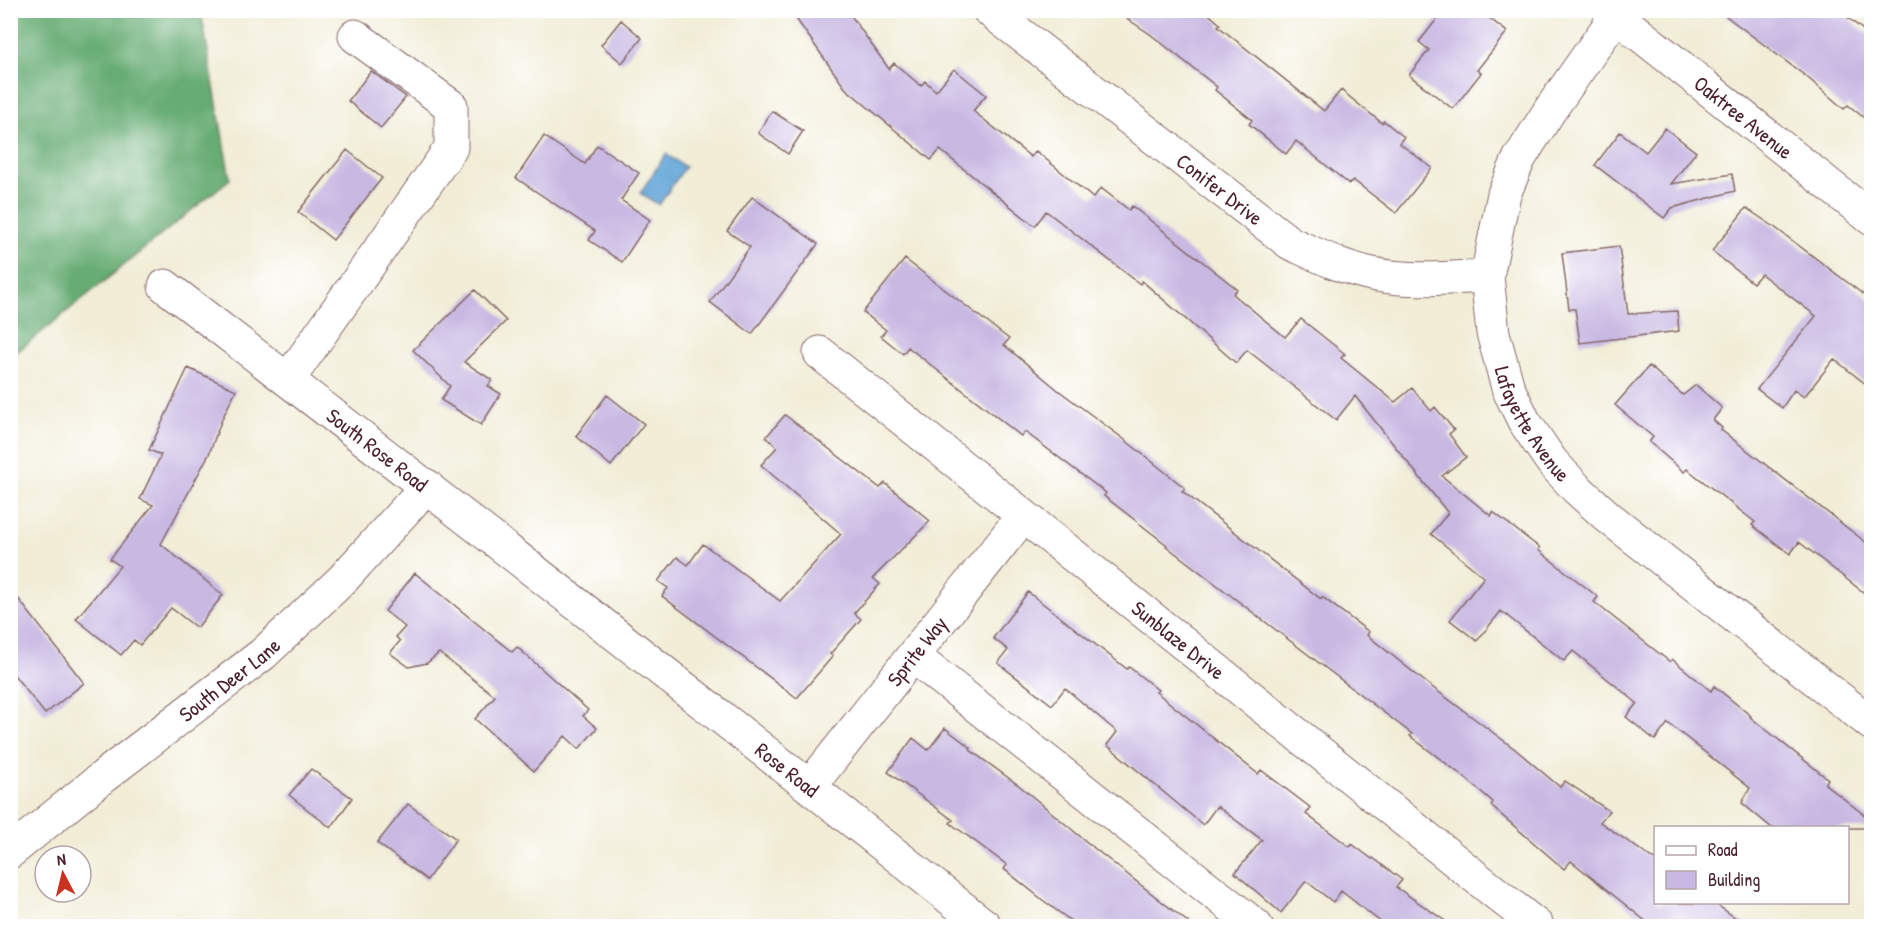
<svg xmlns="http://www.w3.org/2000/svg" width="1882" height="937" font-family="'Patrick Hand',sans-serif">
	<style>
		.forest { fill: #66ac73; stroke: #58664f; stroke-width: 1.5 }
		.water { fill: #62a6d7; stroke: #566281; stroke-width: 1.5 }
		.building { fill: #c8b8e2 }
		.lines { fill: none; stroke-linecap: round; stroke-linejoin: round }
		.minor-casing { stroke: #846767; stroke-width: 35 }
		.minor { stroke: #fff; stroke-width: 33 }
		.labels { text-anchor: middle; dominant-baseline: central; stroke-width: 5; stroke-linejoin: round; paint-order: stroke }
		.street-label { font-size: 21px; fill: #4a1f2b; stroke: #fff }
	</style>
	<rect width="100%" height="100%" fill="#fff"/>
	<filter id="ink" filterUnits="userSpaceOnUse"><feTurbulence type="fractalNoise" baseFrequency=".0167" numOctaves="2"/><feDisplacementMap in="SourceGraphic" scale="12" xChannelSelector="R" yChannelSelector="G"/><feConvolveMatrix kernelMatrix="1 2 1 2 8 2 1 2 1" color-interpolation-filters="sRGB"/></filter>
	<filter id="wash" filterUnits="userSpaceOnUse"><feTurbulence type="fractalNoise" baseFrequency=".008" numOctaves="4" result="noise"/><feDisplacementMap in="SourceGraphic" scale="24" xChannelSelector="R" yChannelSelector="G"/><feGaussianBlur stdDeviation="1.35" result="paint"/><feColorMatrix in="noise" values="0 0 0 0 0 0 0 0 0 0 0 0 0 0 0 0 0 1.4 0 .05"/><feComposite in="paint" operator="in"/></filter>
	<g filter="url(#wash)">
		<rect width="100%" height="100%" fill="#f1edd7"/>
		<path class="forest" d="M11,10L201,11L230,179L11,357Z"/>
		<path class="water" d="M666,154L685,167L659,205L640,193Z"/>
		<g id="blocks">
			<path class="building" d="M790,10H847L889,69L894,63L921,86L925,81L936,91L954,69L986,95L973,111L1031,157L1036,151L1093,198L1101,188L1129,210L1132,206L1237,289L1233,294L1285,337L1301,319L1345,354L1341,358L1395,402L1412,388L1431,411L1435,407L1454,430L1449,434L1466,457L1442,476L1491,516L1493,512L1540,548L1538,550L1598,597L1594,602L1670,662L1672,659L1711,691L1714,686L1751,716L1750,717L1828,779L1825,784L1872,821V828H1772L1742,803L1750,788L1668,723L1655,740L1626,717L1637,703L1573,651L1564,661L1501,611L1477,641L1450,620L1484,577L1431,534L1448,513L1355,396L1336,420L1247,350L1236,363L1142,281L1140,284L1046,211L1035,226L940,150L931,160L845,88Z
				M1114,10H1204L1220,24L1218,26L1324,111L1341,90L1382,123L1384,121L1404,137L1399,143L1432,168L1396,213L1353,180L1349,184L1296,141L1286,154L1249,124L1252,120L1215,90L1217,87L1150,34Z
				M1444,10H1479L1507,32L1477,70L1481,73L1453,109L1409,75L1429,50L1419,42Z
				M1718,10H1838L1872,37V124L1848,105L1844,109L1808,78Z
				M621,20L642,38L622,63L601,45Z
				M371,71L406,97L381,128L348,101Z
				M772,111L803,131L788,154L758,133Z
				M1665,128L1696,152L1671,184L1732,174L1735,191L1672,208L1664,218L1595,165L1620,132L1646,152Z
				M544,136L585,164L597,145L639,173L621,200L650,220L622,262L589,240L595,231L516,178Z
				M347,150L382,178L333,240L298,212Z
				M752,197L818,244L752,334L710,302L750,247L727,231Z
				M1746,208L1773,226L1872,301V389L1834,359L1804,397L1794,390L1782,408L1757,389L1816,316L1761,274L1753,283L1712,251Z
				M1619,246L1628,314L1677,311L1679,331L1580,343L1575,309H1569L1562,253Z
				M905,259L1009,339L1004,345L1058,390L1125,440L1185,488L1182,491L1321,599L1322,597L1369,632L1367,635L1428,684L1515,749L1560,787L1565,781L1609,811L1600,822L1656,861V903H1714L1749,927H1653L1571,861L1564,869L1491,806L1493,802L1464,777L1410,736L1412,734L1166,546L1167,545L1104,496L1106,493L1025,432L1021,436L908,347L903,354L881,336L886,330L863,312Z
				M475,290L506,321L464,362L492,380L488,386L501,394L481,425L441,400L450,386L413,350Z
				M1649,366L1683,395L1696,385L1722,408L1713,420L1722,428L1721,430L1872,547V599L1799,542L1790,554L1752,525L1755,522L1687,469L1684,472L1649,442L1653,437L1615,405Z
				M188,368L236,390L222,419L209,454L161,544L223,595L197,628L171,608L140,645L134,640L121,655L76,619L120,566L110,559L153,505L140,499L161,455L149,450Z
				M607,395L644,424L611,466L576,436Z
				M785,415L880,488L885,483L930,521L873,578L880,584L854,613L861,619L830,654L833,656L797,698L662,596L668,588L658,581L677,557L688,565L703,544L780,601L841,534L761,465L777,447L766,437Z
				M415,573L512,652L517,647L588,710L583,716L597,728L579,749L565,736L534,771L475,719L495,696L439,653L427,663L409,667L390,653L400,641L396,637L405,627L385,611Z
				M10,588L84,683L45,714L10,670Z
				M1028,592L1127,669L1129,667L1158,690L1156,692L1258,774L1261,770L1311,808L1306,814L1350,847L1352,844L1372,859L1373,858L1402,880L1396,887L1454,927H1387L1341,891L1333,902L1306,881L1281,913L1235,873L1262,840L1217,806L1203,825L1107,745L1117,732L1065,688L1052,705L998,663L1008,650L993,638Z
				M945,728L971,748L970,750L1021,787L1094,848L1194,927H1079L1044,901L1004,869L1007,865L950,823L953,820L888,772L913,738L928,750Z
				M311,769L352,798L331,828L289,795Z
				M408,804L456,839L427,880L377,843Z"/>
		</g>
	</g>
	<g filter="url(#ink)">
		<use href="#blocks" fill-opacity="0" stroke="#846767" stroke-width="1.5"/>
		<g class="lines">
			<defs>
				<g id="minor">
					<path id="s1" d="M989,10L1290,243C1317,255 1343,268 1372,274C1409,282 1449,278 1487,276"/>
					<path id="s2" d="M1609,10L1872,219"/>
					<path id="s3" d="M1620,10L1550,110L1519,159L1504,194L1487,276L1493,333L1508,388L1524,421L1552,462L1576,488L1608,517L1872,724"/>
					<path id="s4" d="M165,286C441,497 714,710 985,926"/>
					<path id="s5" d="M820,353L1537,926"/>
					<path d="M288,380L451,148V106L355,36"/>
					<path d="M913,656L1256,926"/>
					<path id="s6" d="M810,786L1023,516"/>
					<path id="s7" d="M10,852L104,776L263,654L342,580L427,486"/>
				</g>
			</defs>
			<use href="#minor" class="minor-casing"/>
			<use href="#minor" class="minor"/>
		</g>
	</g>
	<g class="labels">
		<g class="street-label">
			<text stroke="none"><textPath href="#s2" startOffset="172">Oaktree Avenue</textPath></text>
			<text stroke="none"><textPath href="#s1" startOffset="292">Conifer Drive</textPath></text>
			<text stroke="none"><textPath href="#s3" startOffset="459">Lafayette Avenue</textPath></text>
			<text stroke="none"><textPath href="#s4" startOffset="268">South Rose Road</textPath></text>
			<text stroke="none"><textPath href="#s5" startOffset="459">Sunblaze Drive</textPath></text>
			<text stroke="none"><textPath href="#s6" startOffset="172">Sprite Way</textPath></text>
			<text stroke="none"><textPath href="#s7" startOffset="279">South Deer Lane</textPath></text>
			<text stroke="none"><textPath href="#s4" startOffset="788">Rose Road</textPath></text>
		</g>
	</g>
	<rect width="1882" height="937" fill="none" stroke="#fff" stroke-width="36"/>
	<rect x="1654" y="826" width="195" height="78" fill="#ffffff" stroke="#b7a5aa" stroke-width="1.5"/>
	<rect x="1666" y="846" width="30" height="9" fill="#ffffff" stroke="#b7a5aa" stroke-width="1.5"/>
	<text x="1708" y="856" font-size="18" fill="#4a1f2b">Road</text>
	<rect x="1666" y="871" width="30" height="18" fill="#c8b8e2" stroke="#b7a5aa" stroke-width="1.5"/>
	<text x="1708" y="886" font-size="18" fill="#4a1f2b">Building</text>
	<g transform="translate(63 874) rotate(353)"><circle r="28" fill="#ffffff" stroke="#b7a5aa" stroke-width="1.5"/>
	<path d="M0-4.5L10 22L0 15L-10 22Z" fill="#c8321e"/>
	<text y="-9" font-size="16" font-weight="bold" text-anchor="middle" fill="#4a1f2b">N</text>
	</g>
</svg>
